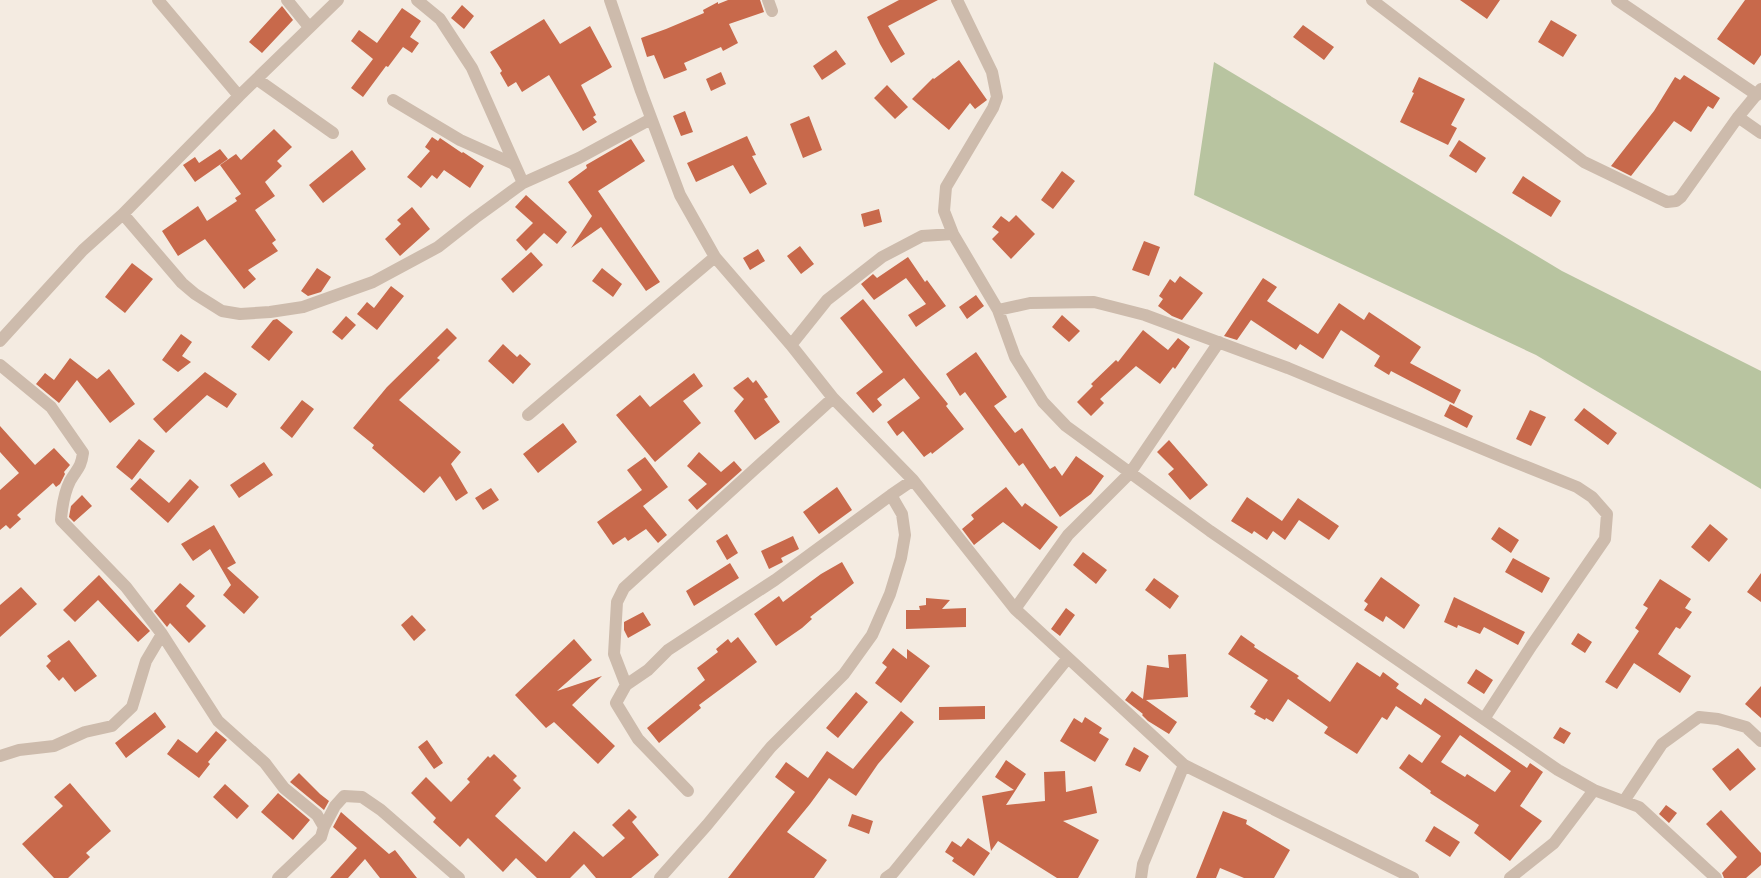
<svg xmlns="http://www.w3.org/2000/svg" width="1761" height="878" font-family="Inter,sans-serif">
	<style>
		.green { fill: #b8c4a0 }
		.building { fill: #c8694b; fill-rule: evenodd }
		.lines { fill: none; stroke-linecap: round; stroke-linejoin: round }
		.street { stroke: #cdbbac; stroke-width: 12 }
	</style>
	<rect width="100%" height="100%" fill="#f4ebe1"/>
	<path class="green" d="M1214,62L1562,271L1761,371V489L1536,355L1194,195Z"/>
	<path class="building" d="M728,0H760L764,12L729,24L738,43L723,51L721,47L684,63L687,70L664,79L654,55L647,57L641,38L666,29L704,13L703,10L718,2V4Z
		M899,0H938L888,26L905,54L891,63L880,44L867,17Z
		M1460,0H1500L1487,19Z
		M1745,0H1761V55L1754,65L1717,39Z
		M462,5L474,16L464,29L451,18Z
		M282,6L293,20L262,53L249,42Z
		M402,8L421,21L410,37L419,43L412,53L403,47L388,67L386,66L363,97L351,88L373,59L351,41L359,30L377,43Z
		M544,19L560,44L590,26L612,67L581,85L596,115L593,117L597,122L583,131L549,75L522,92L516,82L508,87L500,73L502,71L490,52Z
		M1551,20L1577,35L1563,57L1538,42Z
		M1303,25L1334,47L1324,60L1293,37Z
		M836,50L846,64L822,80L813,66Z
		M959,60L987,100L975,109L970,103L949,130L912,99L933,78L934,79Z
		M721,72L726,84L711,91L706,79Z
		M1684,75L1720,98L1713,109L1708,106L1691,132L1674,121L1631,176L1611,166L1654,111L1675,77L1680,80Z
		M1419,77L1465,99L1451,125L1457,128L1448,145L1400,122L1414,93L1412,92Z
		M887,85L908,107L895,119L874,98Z
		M685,111L693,132L681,136L673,116Z
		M809,116L822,150L803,158L790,124Z
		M274,129L292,147L277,161L282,166L265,182L275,196L255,210L276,240L272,243L278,251L248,270L256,279L244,289L205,239L178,256L162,231L198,206L207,221L237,201L235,198L241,194L220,165L236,154L241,160Z
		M747,136L756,155L752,156L767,184L750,194L733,165L696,182L687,163Z
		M432,137L438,141L440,138L462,153L463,152L484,166L470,188L444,170L437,179L432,175L421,188L407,177L430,151L425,147Z
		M631,139L645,161L598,191L660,282L646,291L601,227L571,248L592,216L568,182L587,168L586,165Z
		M1459,140L1486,158L1476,173L1449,156Z
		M220,149L228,159L195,182L183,165L195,157L199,163Z
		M352,150L366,169L323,203L309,185Z
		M1062,171L1075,181L1053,209L1041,200Z
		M1523,176L1561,201L1551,217L1512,193Z
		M526,195L567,232L557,244L544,233L526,251L516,240L533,223L515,207Z
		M412,207L430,229L400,256L385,239L401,224L397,220Z
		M879,209L882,222L864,227L861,214Z
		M1016,215L1035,234L1011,259L992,239L999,232L992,227L1001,216L1009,222Z
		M1144,241L1160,247L1149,276L1132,270Z
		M800,246L814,264L801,274L787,256Z
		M758,249L765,261L750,270L743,258Z
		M531,252L543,265L513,293L501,279Z
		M908,257L925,282L927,280L946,306L916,327L908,315L926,304L906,278L874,300L861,284L873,274L877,278Z
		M132,263L153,279L125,313L105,297Z
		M317,268L331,277L321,292L308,296L301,291Z
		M602,268L622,284L613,297L592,281Z
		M1180,276L1203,293L1182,320L1172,316L1158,306L1163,299L1159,296L1170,279L1175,283Z
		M1263,278L1277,287L1267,301L1318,334L1339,303L1364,320L1369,312L1421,347L1410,363L1461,390L1454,404L1391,371L1389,375L1374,366L1380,356L1341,330L1323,359L1300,344L1296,350L1251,320L1237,340L1224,336Z
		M391,286L404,296L377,330L357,314L367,302L374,308Z
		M976,295L984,306L967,319L959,307Z
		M863,299L948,404L946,406L964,429L932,454L931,452L924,457L903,431L897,436L887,422L920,398L904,378L877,399L882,405L873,413L856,393L883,372L840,318Z
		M1062,315L1080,331L1069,342L1052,327Z
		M346,316L356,325L342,340L332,332Z
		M277,319L293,332L269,361L251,347L273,320Z
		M447,328L457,338L437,358L440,360L399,400L461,452L451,464L468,493L456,501L440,476L424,493L372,448L374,445L353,428L387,387Z
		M1143,330L1168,350L1178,338L1190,347L1175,369L1173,367L1160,384L1136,366L1100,399L1104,403L1091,416L1077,402L1093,386L1091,384L1116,360L1118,362Z
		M181,334L192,342L182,356L191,362L178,372L162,360Z
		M503,344L517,357L520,354L531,364L513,384L488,361Z
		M976,352L1007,397L994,406L1015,433L1022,428L1050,469L1055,466L1062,476L1076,456L1104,476L1091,494L1060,517L1023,463L1019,466L965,392L960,396L946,374Z
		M70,358L97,379L109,369L135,404L110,423L77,380L59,403L36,384L45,373L54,380Z
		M205,372L237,394L227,408L207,395L166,433L153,419Z
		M694,373L703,386L683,401L701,423L655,462L616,415L640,395L650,407Z
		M748,377L753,383L756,380L768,397L764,399L780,422L755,440L734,411L744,399L733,388Z
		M302,400L314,409L292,438L280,428Z
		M1450,404L1473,416L1467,428L1444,416Z
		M1584,408L1617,433L1608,445L1574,420Z
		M1530,410L1546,417L1531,446L1516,439Z
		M563,423L577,442L538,473L523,454Z
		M0,426L35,465L54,448L70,465L64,472L65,474L60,484L56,487L53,483L17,515L21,519L10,529L6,525L0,530V490L19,473L0,452Z
		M139,439L155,451L132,480L116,467Z
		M1169,440L1208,485L1190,500L1168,474L1174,469L1157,452Z
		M699,452L721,472L734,461L742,470L697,510L688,500L707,484L687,466Z
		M645,457L668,487L643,506L667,535L658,543L646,529L628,541L625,537L613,545L597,522L642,490L627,470Z
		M264,462L273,475L239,498L230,485Z
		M140,478L169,503L190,479L199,487L168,523L130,489Z
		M837,487L852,510L819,534L803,512Z
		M1006,487L1022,507L1025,503L1058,527L1040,550L1003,522L974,545L962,529L974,519L971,515Z
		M491,488L499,500L483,510L475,498Z
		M82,495L92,506L74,522L69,517L71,506Z
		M1247,497L1282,521L1298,498L1339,526L1329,540L1299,520L1285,540L1273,531L1267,540L1254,531L1252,534L1231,521Z
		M1710,524L1728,539L1709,562L1691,547Z
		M214,525L236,563L227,568L259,597L244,614L223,595L231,585L210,549L193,561L181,544Z
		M1499,527L1519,540L1511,553L1491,539Z
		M727,534L738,553L727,560L716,541Z
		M793,536L799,549L781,558L783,562L769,569L761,551Z
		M1083,552L1107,570L1096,584L1073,565Z
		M1513,558L1550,578L1542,593L1505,572Z
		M842,562L854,583L810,617L812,619L802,628L776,646L754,614L779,596L783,602L821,574Z
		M730,563L739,578L694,606L686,591Z
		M1761,573V602L1747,592Z
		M99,575L150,631L138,642L98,600L75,622L63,610Z
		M1381,577L1420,605L1404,629L1386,616L1383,622L1364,610L1368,604L1364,601Z
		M1154,578L1179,596L1170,609L1145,590Z
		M1660,579L1691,599L1685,608L1692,612L1680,629L1676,627L1658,654L1691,676L1680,693L1634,663L1617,689L1605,682L1639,631L1635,628L1648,608L1643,605Z
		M180,583L195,596L186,606L206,626L189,643L170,623L167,627L154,611Z
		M21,587L37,604L0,637V605Z
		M1454,597L1525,632L1518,645L1484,627L1480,634L1458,625L1457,628L1444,622Z
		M926,598L950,600L942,609L966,608V627L906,629V610H920L919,606L926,605Z
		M1066,608L1075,615L1060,636L1051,629Z
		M643,612L651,625L628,638L624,630V622Z
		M412,615L426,630L414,641L401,625Z
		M1578,633L1592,642L1585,653L1571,644Z
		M1241,635L1255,645L1254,647L1299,676L1297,678L1330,702L1357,662L1380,677L1383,672L1399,684L1396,688L1421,705L1425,698L1527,768L1530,763L1543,772L1520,806L1542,821L1510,861L1474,833L1479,825L1430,793L1431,791L1399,768L1409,754L1422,763L1441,736L1396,706L1387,720L1382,717L1357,754L1324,733L1328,727L1288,699L1273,722L1266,718L1265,720L1254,714L1256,711L1250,707L1268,680L1228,654ZM1460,735L1511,771L1495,792L1467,774L1465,777L1441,762Z
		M738,637L757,662L699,705L701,708L659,743L647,728L705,680L697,668L718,652L716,649L728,639L731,643Z
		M574,639L592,660L557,691L602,676L572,705L615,746L598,764L554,722L546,728L515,695Z
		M69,640L97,676L75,692L63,677L59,681L46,666L51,661L47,656Z
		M893,648L907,659V649L930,666L901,703L875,683L887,667L882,663Z
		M1186,654L1188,697L1146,700L1177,722L1169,734L1148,721L1142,715L1143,714L1125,700L1132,691L1143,699L1147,665L1169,668L1168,655Z
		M1476,669L1493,680L1484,694L1467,683Z
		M1761,686V718L1745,704Z
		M856,692L868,702L838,738L826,728Z
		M985,706V719L939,720V707Z
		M901,711L914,722L878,764L856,796L829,778L810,804L787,832L827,860L814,878H728L795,792L775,777L786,762L808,778L827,751L853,769Z
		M155,712L166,727L126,758L115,743Z
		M1085,717L1102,728L1099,733L1109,739L1095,762L1060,741L1074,718L1082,723Z
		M1560,727L1571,733L1564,744L1553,738Z
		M216,731L227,740L208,762L210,764L199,778L167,754L178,739L197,753Z
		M427,740L443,763L434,769L418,747Z
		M1134,747L1149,756L1140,772L1125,765Z
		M1738,748L1756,769L1730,791L1712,769Z
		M494,754L517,776L513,780L521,788L495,816L546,862L574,831L603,857L625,838L612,825L629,809L637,817L632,822L659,855L631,878H596L584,864L570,878H537L516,858L503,872L468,838L460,847L433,822L436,818L411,793L426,777L451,802L470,782L467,779L488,756L490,758Z
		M1006,760L1026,774L1006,805L1045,801L1044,772L1065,771L1066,792L1092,786L1097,813L1063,821L1099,840L1078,878H1057L998,841L991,851L982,796L1014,790L995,777Z
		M299,773L320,794L329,801L324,810L290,782Z
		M70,783L111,831L86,853L90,857L68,878H54L22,844L63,806L54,797Z
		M225,784L249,806L237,819L213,797Z
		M278,793L310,820L293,840L261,812Z
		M1666,805L1677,813L1669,823L1659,814Z
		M1721,810L1761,853V865L1746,878H1724L1722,873L1737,857L1706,824Z
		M1223,811L1247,820L1246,824L1290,850L1274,878H1244L1220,868L1216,878H1196Z
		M341,812L389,854L395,850L417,878H380L365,859L348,878H330L357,848L333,827Z
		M852,814L873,821L869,834L848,826Z
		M1434,826L1460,842L1450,857L1425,841Z
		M968,838L990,853L974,876L952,861L954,858L945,852L952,841L961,847Z"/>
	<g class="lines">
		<path class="street" d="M158,0L239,96
			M287,0L309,27
			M417,0L440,19L472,68L523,183
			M610,0L641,91L680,195L715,257L791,345L833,398L913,480L1015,609L1184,765L1413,878
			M768,0L772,11
			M957,0L992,72L997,97L993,108L946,187L944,211L953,234L998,310L1015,357L1043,402L1066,426L1210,531L1558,770L1594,790L1639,807L1716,878
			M1372,0L1584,162L1667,202L1676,201L1681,197L1738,117L1761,89
			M1617,0L1757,95
			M258,80L333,133
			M393,100L460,140L514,164
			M1738,117L1761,133
			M123,214L182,283L195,294L222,311L240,314L270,312L303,307L373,282L438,247L475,218L523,183L579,158L651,119
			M998,310L1030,303L1094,302L1145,315L1288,368L1502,457L1577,487L1592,497L1607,514L1605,539L1532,645L1484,719
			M0,341L83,250L123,214L239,96L338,0
			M791,345L827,300L882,257L922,236L953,234
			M0,365L51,407L83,453C81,468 77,469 70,481C64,493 62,507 61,520L126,587L162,634L218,721L265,763L284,788L317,815L324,827
			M528,415L715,257
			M1015,609L1068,535L1130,473L1219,342
			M626,685L614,654L617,602L624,588L833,398
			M0,756L19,750L54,746L85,732L112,726L132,707L146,661L162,634
			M688,791L638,739L616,703L626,685L648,670L668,650L775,580L891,495L913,480
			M1624,801L1662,744L1699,717L1718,719L1746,727L1761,741
			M278,878L321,837L324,827L335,806L344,796L362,797L381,810L459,878
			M660,878L707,825L771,747L844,674L872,635L890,594L901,558L905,535L902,514L891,495
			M886,878L893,873L1068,658
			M1141,878L1143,864L1184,765
			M1510,878L1554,843L1594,790"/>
	</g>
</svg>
